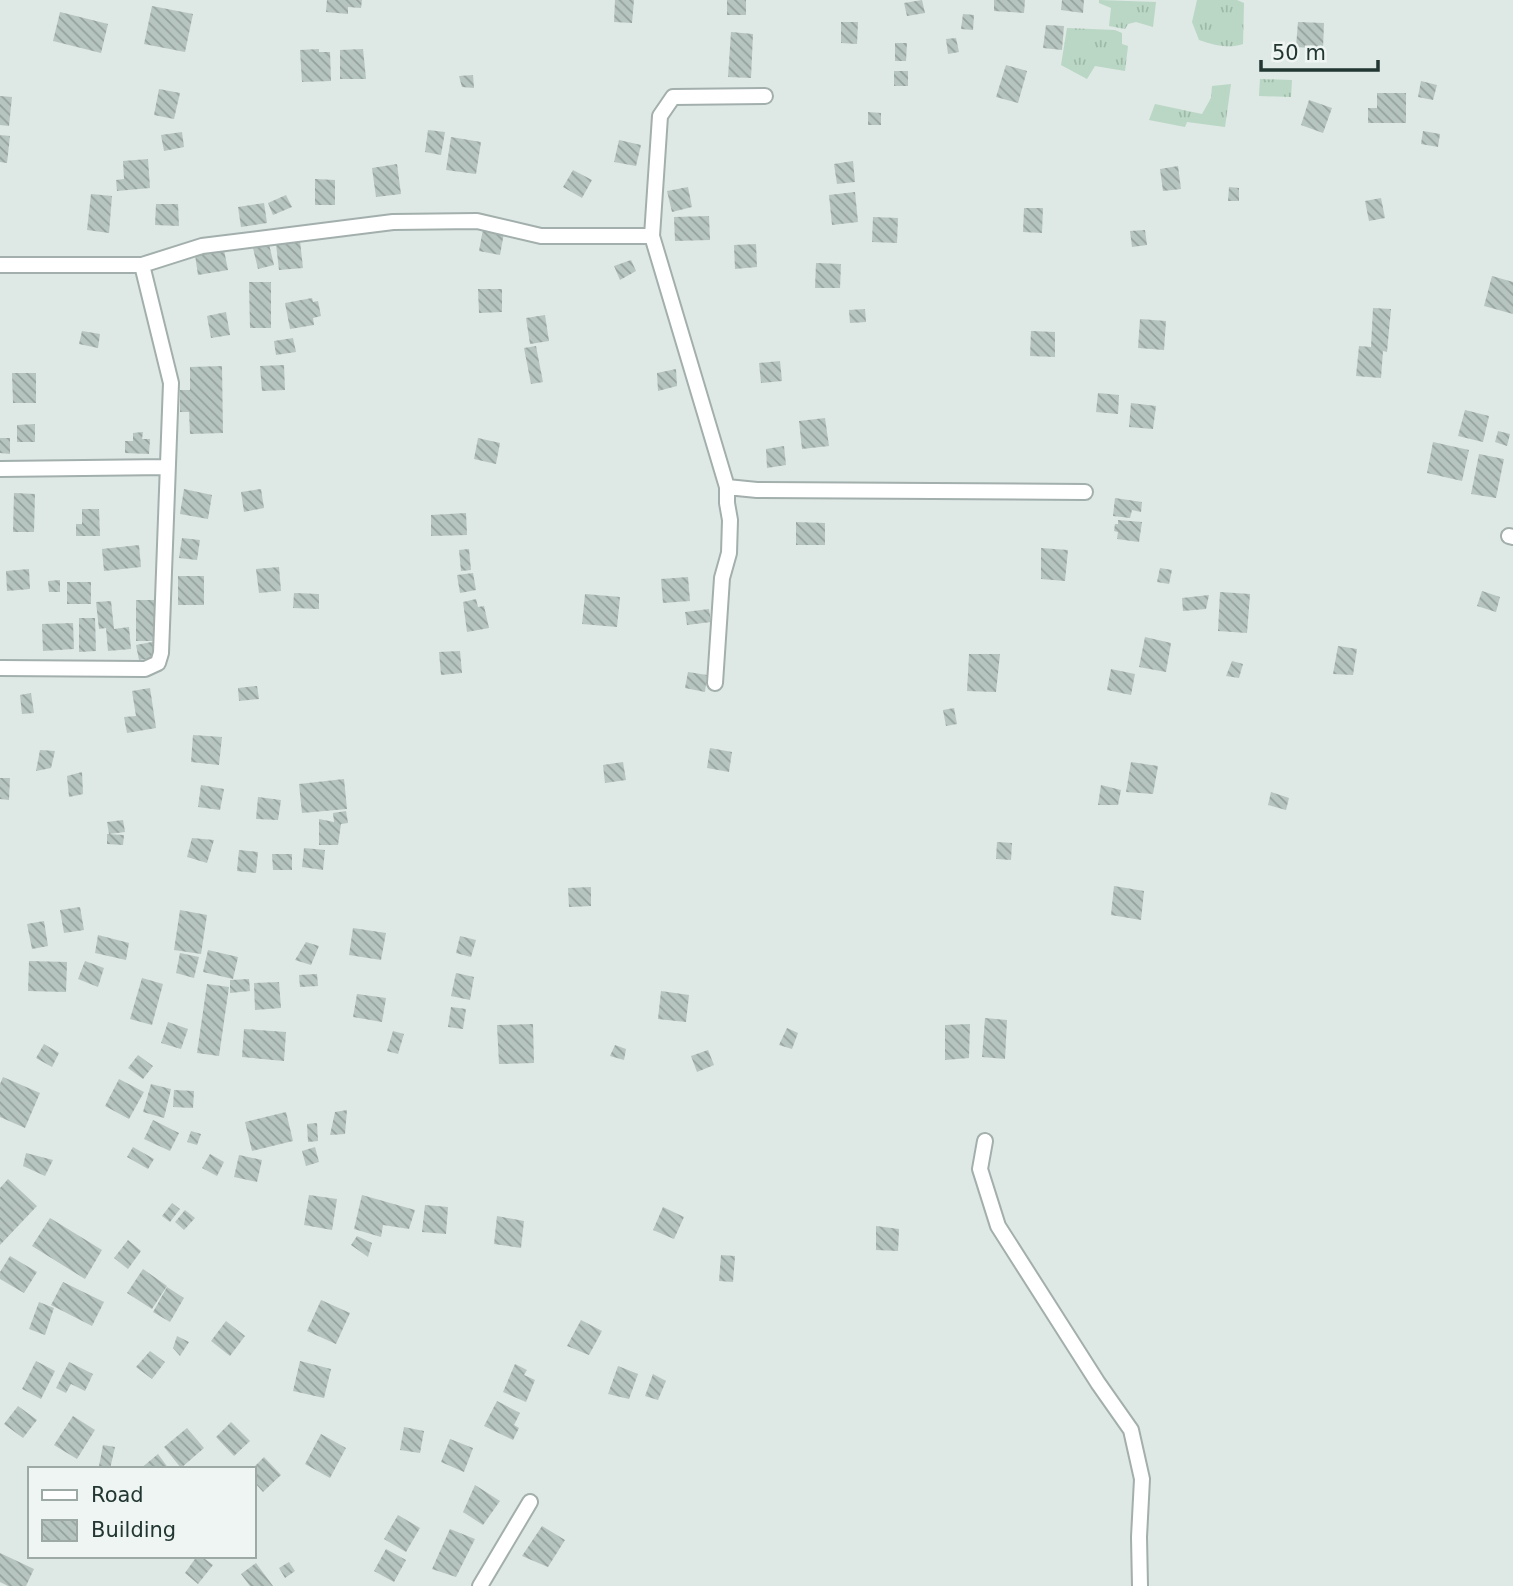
<svg xmlns="http://www.w3.org/2000/svg" width="1513" height="1586" font-family="'DejaVu Sans',sans-serif">
	<style>
		.grass { fill: url(#grass-tufts) }
		.building { fill: url(#building-back-hatch) }
		.lines { fill: none; stroke-linecap: round; stroke-linejoin: round }
		.minor-casing { stroke: #a2afac; stroke-width: 18 }
		.minor { stroke: #fff; stroke-width: 14 }
	</style>
	<defs>
		<pattern id="grass-tufts" width="24" height="20" patternUnits="userSpaceOnUse" patternTransform="scale(1.75)"><rect width="24" height="20" fill="#b9d7c4"/><path d="M3 7l-1-3M5 7V3M7 7l1-3M15 17l-1-3M17 17v-4M19 17l1-3" fill="none" stroke="#9fb9a9"/></pattern>
		<pattern id="building-back-hatch" width="6" height="6" patternUnits="userSpaceOnUse" patternTransform="scale(1.75)"><rect width="6" height="6" fill="#b7c5c1"/><path d="M-1 5l2 2M0 0l6 6M5-1l2 2" fill="none" stroke="#94a19d"/></pattern>
	</defs>
	<rect width="100%" height="100%" fill="#dee8e5"/>
	<path class="grass" d="M1099,0L1156,2L1153,27L1136,22L1128,24L1125,29L1109,26L1111,8L1099,3Z
		M1197,0H1237L1244,3L1243,44C1228,49 1214,45 1199,40L1192,22Z
		M1067,28L1115,30L1122,33V44L1128,46L1125,71L1095,66L1087,79L1061,65Z
		M1260,79L1292,80L1291,97L1259,96Z
		M1231,84L1225,127L1187,122L1185,127L1149,120L1155,104L1202,114L1211,98L1212,86Z"/>
	<path class="building" d="M327,0H362L361,8L348,7V14L326,12Z
		M615,0H634L632,23L614,22Z
		M727,0H746V15H727Z
		M922,0L925,13L907,16L904,3Z
		M994,0H1025L1024,13L994,11Z
		M1062,0H1084L1083,13L1061,10Z
		M152,6L193,14L185,52L144,44Z
		M60,12L108,24L101,53L53,41Z
		M963,14L974,15L973,30L961,29Z
		M841,22H858L857,44L841,43Z
		M1298,22L1324,23L1323,49L1296,47Z
		M1046,25L1064,26L1062,50L1043,48Z
		M731,32L753,34L751,78L728,77Z
		M956,38L959,52L948,54L946,39Z
		M895,43H907L906,61H895Z
		M319,49V52H330L331,81L302,82L300,50Z
		M363,49L366,79H340V50Z
		M1006,65L1027,71L1018,103L996,97Z
		M894,71H908V86H894Z
		M473,75L474,88L462,87L459,76Z
		M1421,81L1437,85L1433,100L1418,97Z
		M159,89L180,93L174,119L154,115Z
		M1377,93H1406V123H1368V108H1377Z
		M0,96L12,97L9,126L0,125Z
		M1309,100L1332,108L1323,133L1301,125Z
		M868,112L881,113V125H868Z
		M428,130L445,132L441,155L425,152Z
		M1423,131L1440,134L1438,147L1421,144Z
		M182,132L184,147L164,151L161,135Z
		M0,135L10,136L7,163L0,162Z
		M451,137L481,142L476,174L446,170Z
		M619,140L641,145L636,166L614,162Z
		M148,159L150,188L117,191L116,180L124,179L123,161Z
		M853,161L855,182L837,184L834,164Z
		M397,164L401,194L376,197L372,168Z
		M1178,166L1181,189L1163,191L1160,169Z
		M573,170L592,180L582,198L563,187Z
		M315,179L335,180V205H315Z
		M688,187L692,207L672,212L667,191Z
		M1229,187L1239,188V201H1228Z
		M855,192L858,222L832,225L829,195Z
		M91,194L112,196L109,233L87,230Z
		M286,195L292,207L273,215L268,203Z
		M1381,198L1385,218L1369,221L1365,201Z
		M264,203L267,223L241,227L238,207Z
		M156,204H178L179,226L155,225Z
		M1024,208H1043L1042,233L1023,232Z
		M709,216L710,240L675,241L674,217Z
		M873,217L898,218L897,243L872,242Z
		M483,229L504,233L500,255L479,251Z
		M1145,230L1147,245L1132,247L1130,231Z
		M268,240L274,265L258,269L252,244Z
		M300,241L303,268L279,270L276,244Z
		M756,244L757,267L735,269L734,245Z
		M224,250L228,270L198,275L195,255Z
		M631,260L636,271L620,280L614,266Z
		M816,263L841,264L840,288H815Z
		M1492,276L1513,282V314L1484,306Z
		M249,282H271V328H250Z
		M478,289H502V312L479,313Z
		M312,298L313,302L318,301L321,316L313,318L314,325L290,329L285,303Z
		M1373,308L1391,309L1387,352L1383,351L1381,378L1356,376L1359,346L1371,347Z
		M865,309L866,322L850,323L849,310Z
		M226,312L230,335L211,338L207,316Z
		M545,315L549,341L530,344L526,318Z
		M1140,319L1166,321L1164,350L1138,348Z
		M82,331L100,334L98,348L79,344Z
		M1031,331L1055,332V357L1030,356Z
		M293,338L296,352L276,355L274,341Z
		M536,346L543,382L531,384L524,348Z
		M780,361L782,381L761,383L759,363Z
		M284,365L285,390L262,391L260,366Z
		M222,366L223,433L190,434L189,412H180V390H190V367Z
		M676,369L677,386L658,391L657,373Z
		M12,373H36V403H13Z
		M1098,393L1119,395L1118,414L1096,412Z
		M1131,403L1156,406L1153,429L1129,427Z
		M1465,410L1489,416L1483,442L1458,436Z
		M825,418L829,446L802,449L799,421Z
		M35,424V442H17V425Z
		M1498,431L1510,434L1507,446L1495,442Z
		M143,432L142,439H150L149,454L125,453V441H133V433Z
		M0,438H10V454L0,453Z
		M478,438L500,443L496,464L474,459Z
		M1433,442L1469,450L1462,481L1427,473Z
		M784,446L786,465L767,468L766,449Z
		M1479,454L1504,459L1496,498L1471,494Z
		M184,489L212,495L208,519L180,514Z
		M261,489L264,508L244,512L241,492Z
		M14,493L35,494L34,532H13Z
		M1115,498L1142,502L1141,512L1132,510L1130,518L1113,516Z
		M82,509H99L100,536H76V524H82Z
		M466,513L467,535L431,536V515Z
		M1118,520L1142,522L1139,542L1117,539L1118,532L1114,531L1115,524H1118Z
		M796,522L825,523V545H796Z
		M182,538L200,540L197,560L179,558Z
		M139,545L141,567L104,571L102,549Z
		M1041,548L1068,550L1065,581L1041,579Z
		M469,549L471,570L461,571L459,550Z
		M279,567L281,591L259,593L256,569Z
		M1160,568L1172,570L1169,584L1157,582Z
		M29,569L30,589L7,591L6,571Z
		M473,573L476,590L460,593L457,575Z
		M178,576H204V605H178Z
		M688,577L690,601L663,603L661,579Z
		M60,580V592H49L48,581Z
		M67,582H91V604H67Z
		M1482,591L1500,597L1496,612L1477,606Z
		M1220,592L1250,594L1247,633L1218,631Z
		M294,593L319,594V609L293,608Z
		M585,594L620,597L617,627L582,624Z
		M1209,595L1206,609L1183,611L1182,598Z
		M476,599L478,607L484,606L489,628L467,632L463,602Z
		M136,600H158L159,641H136Z
		M111,601L114,629L129,627L131,649L108,651L106,628L99,629L96,602Z
		M709,609L711,622L687,625L685,612Z
		M79,618H95L96,651L79,652Z
		M73,623L74,649L43,651L42,624Z
		M1145,637L1171,643L1166,672L1139,667Z
		M157,641L159,657L139,660L136,645Z
		M1338,646L1357,649L1353,675L1333,674Z
		M460,651L462,673L441,675L439,652Z
		M969,654H1000L996,692L967,691Z
		M1232,661L1243,664L1239,678L1226,676Z
		M1111,669L1135,674L1131,695L1107,690Z
		M688,672L707,675L705,692L685,688Z
		M257,686L259,699L239,701L238,688Z
		M150,688L156,728L127,733L124,717L136,716L132,691Z
		M31,693L34,713L22,714L20,695Z
		M954,708L957,724L946,726L943,710Z
		M193,735L222,737L219,765L191,762Z
		M710,748L732,752L729,772L707,768Z
		M40,750L55,751L51,768L36,771Z
		M623,762L626,780L605,783L603,765Z
		M1131,762L1158,766L1153,794L1126,792Z
		M82,772L83,794L69,797L67,776Z
		M0,778H10L9,800L0,799Z
		M344,779L347,809L302,813L299,784Z
		M201,785L224,789L220,810L198,807Z
		M1101,785L1121,790L1118,805H1098Z
		M1271,792L1289,798L1286,810L1268,805Z
		M258,797L281,800L278,820L256,819Z
		M346,811L348,823L341,824L338,845H319V819L334,822L333,813Z
		M123,820L125,832L109,834L107,822Z
		M107,834L124,835L123,845L107,844Z
		M192,838L214,840L207,863L187,857Z
		M997,842L1012,843L1011,860L996,859Z
		M304,848L325,850L323,870L302,867Z
		M239,850L258,852L256,873L237,871Z
		M272,854H292V870H273Z
		M1114,886L1144,891L1141,920L1111,915Z
		M591,887V906L569,907L568,888Z
		M80,907L84,930L64,933L60,910Z
		M180,910L207,915L201,954L174,950Z
		M44,921L48,946L32,949L27,924Z
		M353,928L386,933L381,960L349,955Z
		M98,935L129,943L126,960L95,953Z
		M460,936L476,940L471,957L456,953Z
		M306,942L319,946L311,965L295,960Z
		M208,950L238,957L233,979L203,972Z
		M180,953L199,957L194,978L176,973Z
		M29,961L67,962L66,992L28,991Z
		M85,961L104,968L98,987L78,979Z
		M456,973L474,977L470,1000L451,996Z
		M317,974L318,986L300,987L299,975Z
		M142,978L163,984L152,1025L130,1019Z
		M249,979L250,991L230,993V980Z
		M279,982L281,1008L255,1010L254,983Z
		M207,984L229,987L219,1056L197,1053Z
		M661,991L689,995L686,1022L658,1019Z
		M357,994L386,998L382,1022L353,1017Z
		M451,1007L466,1009L463,1029L448,1027Z
		M985,1018L1007,1020L1005,1059L982,1057Z
		M168,1022L188,1029L181,1049L161,1043Z
		M533,1024L534,1063L499,1064L497,1025Z
		M970,1024L969,1058L945,1060V1025Z
		M787,1028L798,1033L792,1049L779,1045Z
		M244,1029L286,1032L284,1061L242,1057Z
		M393,1031L404,1034L398,1054L387,1051Z
		M44,1044L59,1053L52,1067L36,1058Z
		M615,1045L626,1049L624,1060L610,1056Z
		M708,1050L714,1065L697,1072L691,1056Z
		M138,1055L153,1066L143,1079L128,1068Z
		M3,1077L40,1093L25,1128L0,1117V1084Z
		M119,1079L144,1092L129,1119L105,1106Z
		M151,1084L171,1089L164,1118L143,1112Z
		M174,1090L194,1091L193,1108L173,1107Z
		M347,1110L345,1134L330,1135L335,1112Z
		M286,1112L293,1141L252,1151L245,1122Z
		M153,1120L179,1133L170,1151L144,1139Z
		M317,1123L318,1141L308,1142L307,1124Z
		M191,1131L201,1134L197,1145L187,1142Z
		M133,1147L154,1159L148,1169L127,1157Z
		M315,1147L319,1162L306,1166L302,1151Z
		M26,1153L53,1160L45,1176L23,1166Z
		M210,1154L224,1162L217,1176L202,1168Z
		M239,1155L262,1160L257,1182L234,1177Z
		M8,1179L37,1206L0,1245V1188Z
		M309,1195L337,1199L332,1230L304,1225Z
		M362,1195L415,1210L409,1229L383,1225L381,1237L354,1229Z
		M172,1203L180,1209L170,1222L162,1216Z
		M425,1205L448,1207L446,1234L422,1232Z
		M663,1207L684,1217L674,1239L653,1230Z
		M185,1210L195,1218L184,1230L175,1222Z
		M497,1216L524,1221L521,1248L494,1244Z
		M50,1218L102,1250L85,1279L32,1246Z
		M876,1226L899,1229L898,1251L876,1250Z
		M357,1236L372,1243L368,1257L351,1245Z
		M128,1240L141,1251L128,1269L114,1258Z
		M721,1255L735,1256L733,1282L719,1281Z
		M10,1256L37,1272L24,1293L0,1279V1272Z
		M143,1269L167,1286L152,1309L127,1293Z
		M63,1282L104,1302L92,1326L51,1305Z
		M167,1287L184,1298L170,1322L153,1312Z
		M321,1300L350,1313L336,1344L307,1331Z
		M39,1302L54,1308L45,1335L29,1329Z
		M581,1320L602,1331L589,1355L567,1346Z
		M226,1321L245,1336L230,1356L211,1341Z
		M177,1336L189,1342L180,1356L173,1348Z
		M150,1351L165,1362L152,1379L136,1367Z
		M36,1361L55,1371L41,1399L22,1389Z
		M300,1361L331,1369L324,1398L293,1391Z
		M69,1362L93,1374L85,1391L71,1384L66,1393L56,1388Z
		M515,1364L527,1370L524,1375L535,1380L526,1402L503,1392Z
		M618,1366L638,1374L629,1399L608,1394Z
		M653,1374L666,1381L658,1400L645,1396Z
		M497,1401L520,1413L514,1425L519,1428L513,1440L484,1426Z
		M18,1406L37,1420L23,1438L4,1424Z
		M73,1416L95,1430L77,1459L54,1445Z
		M231,1422L250,1441L234,1456L216,1437Z
		M404,1427L424,1431L420,1453L400,1450Z
		M187,1428L204,1448L181,1468L164,1447Z
		M321,1434L346,1448L330,1478L305,1464Z
		M450,1439L473,1448L464,1472L441,1462Z
		M103,1445L115,1447L110,1469L99,1466Z
		M158,1454L169,1469H140Z
		M264,1457L281,1475L263,1492L254,1482V1469H252Z
		M475,1485L500,1501L483,1525L463,1512Z
		M398,1515L420,1528L406,1552L384,1539Z
		M542,1526L565,1540L548,1567L522,1556Z
		M450,1529L475,1539L456,1577L432,1569Z
		M386,1549L406,1560L394,1582L374,1571Z
		M0,1553L34,1569L26,1586H8L0,1582Z
		M197,1556H201L213,1565L198,1584L185,1573Z
		M289,1562L295,1571L285,1578L279,1568Z
		M256,1563L273,1586H250L241,1574Z"/>
	<g class="lines">
		<defs>
			<path id="minor" d="M0,265H142L202,246L393,222L477,221L541,236H652
				M0,469L167,467
				M727,487L757,490L1085,492
				M1509,536L1513,537
				M0,668L145,669L158,663L161,653L171,383L142,265
				M715,683L722,578L729,553L730,520L727,503V487L652,236L660,116L673,97L765,96
				M985,1141L980,1169L998,1226L1098,1383L1131,1430L1142,1479L1139,1537L1140,1586
				M480,1586L530,1502"/>
		</defs>
		<use href="#minor" class="minor-casing"/>
		<use href="#minor" class="minor"/>
	</g>
	<rect x="28" y="1467" width="228" height="91" fill="#eef5f2" stroke="#9ca9a5" stroke-width="2"/>
	<rect x="42" y="1490" width="35" height="10" fill="#ffffff" stroke="#9ca9a5" stroke-width="2"/>
	<text x="91" y="1502" font-size="21" fill="#223632">Road</text>
	<rect x="42" y="1520" width="35" height="21" fill="url(#building-back-hatch)" stroke="#9ca9a5" stroke-width="2"/>
	<text x="91" y="1537" font-size="21" fill="#223632">Building</text>
	<path d="M1261 60v10h117v-10" fill="none" stroke="#223632" stroke-width="3.5"/>
	<text x="1272" y="60" font-size="21" fill="#223632" stroke="#eef5f2" stroke-width="5" paint-order="stroke">50 m</text>
</svg>
